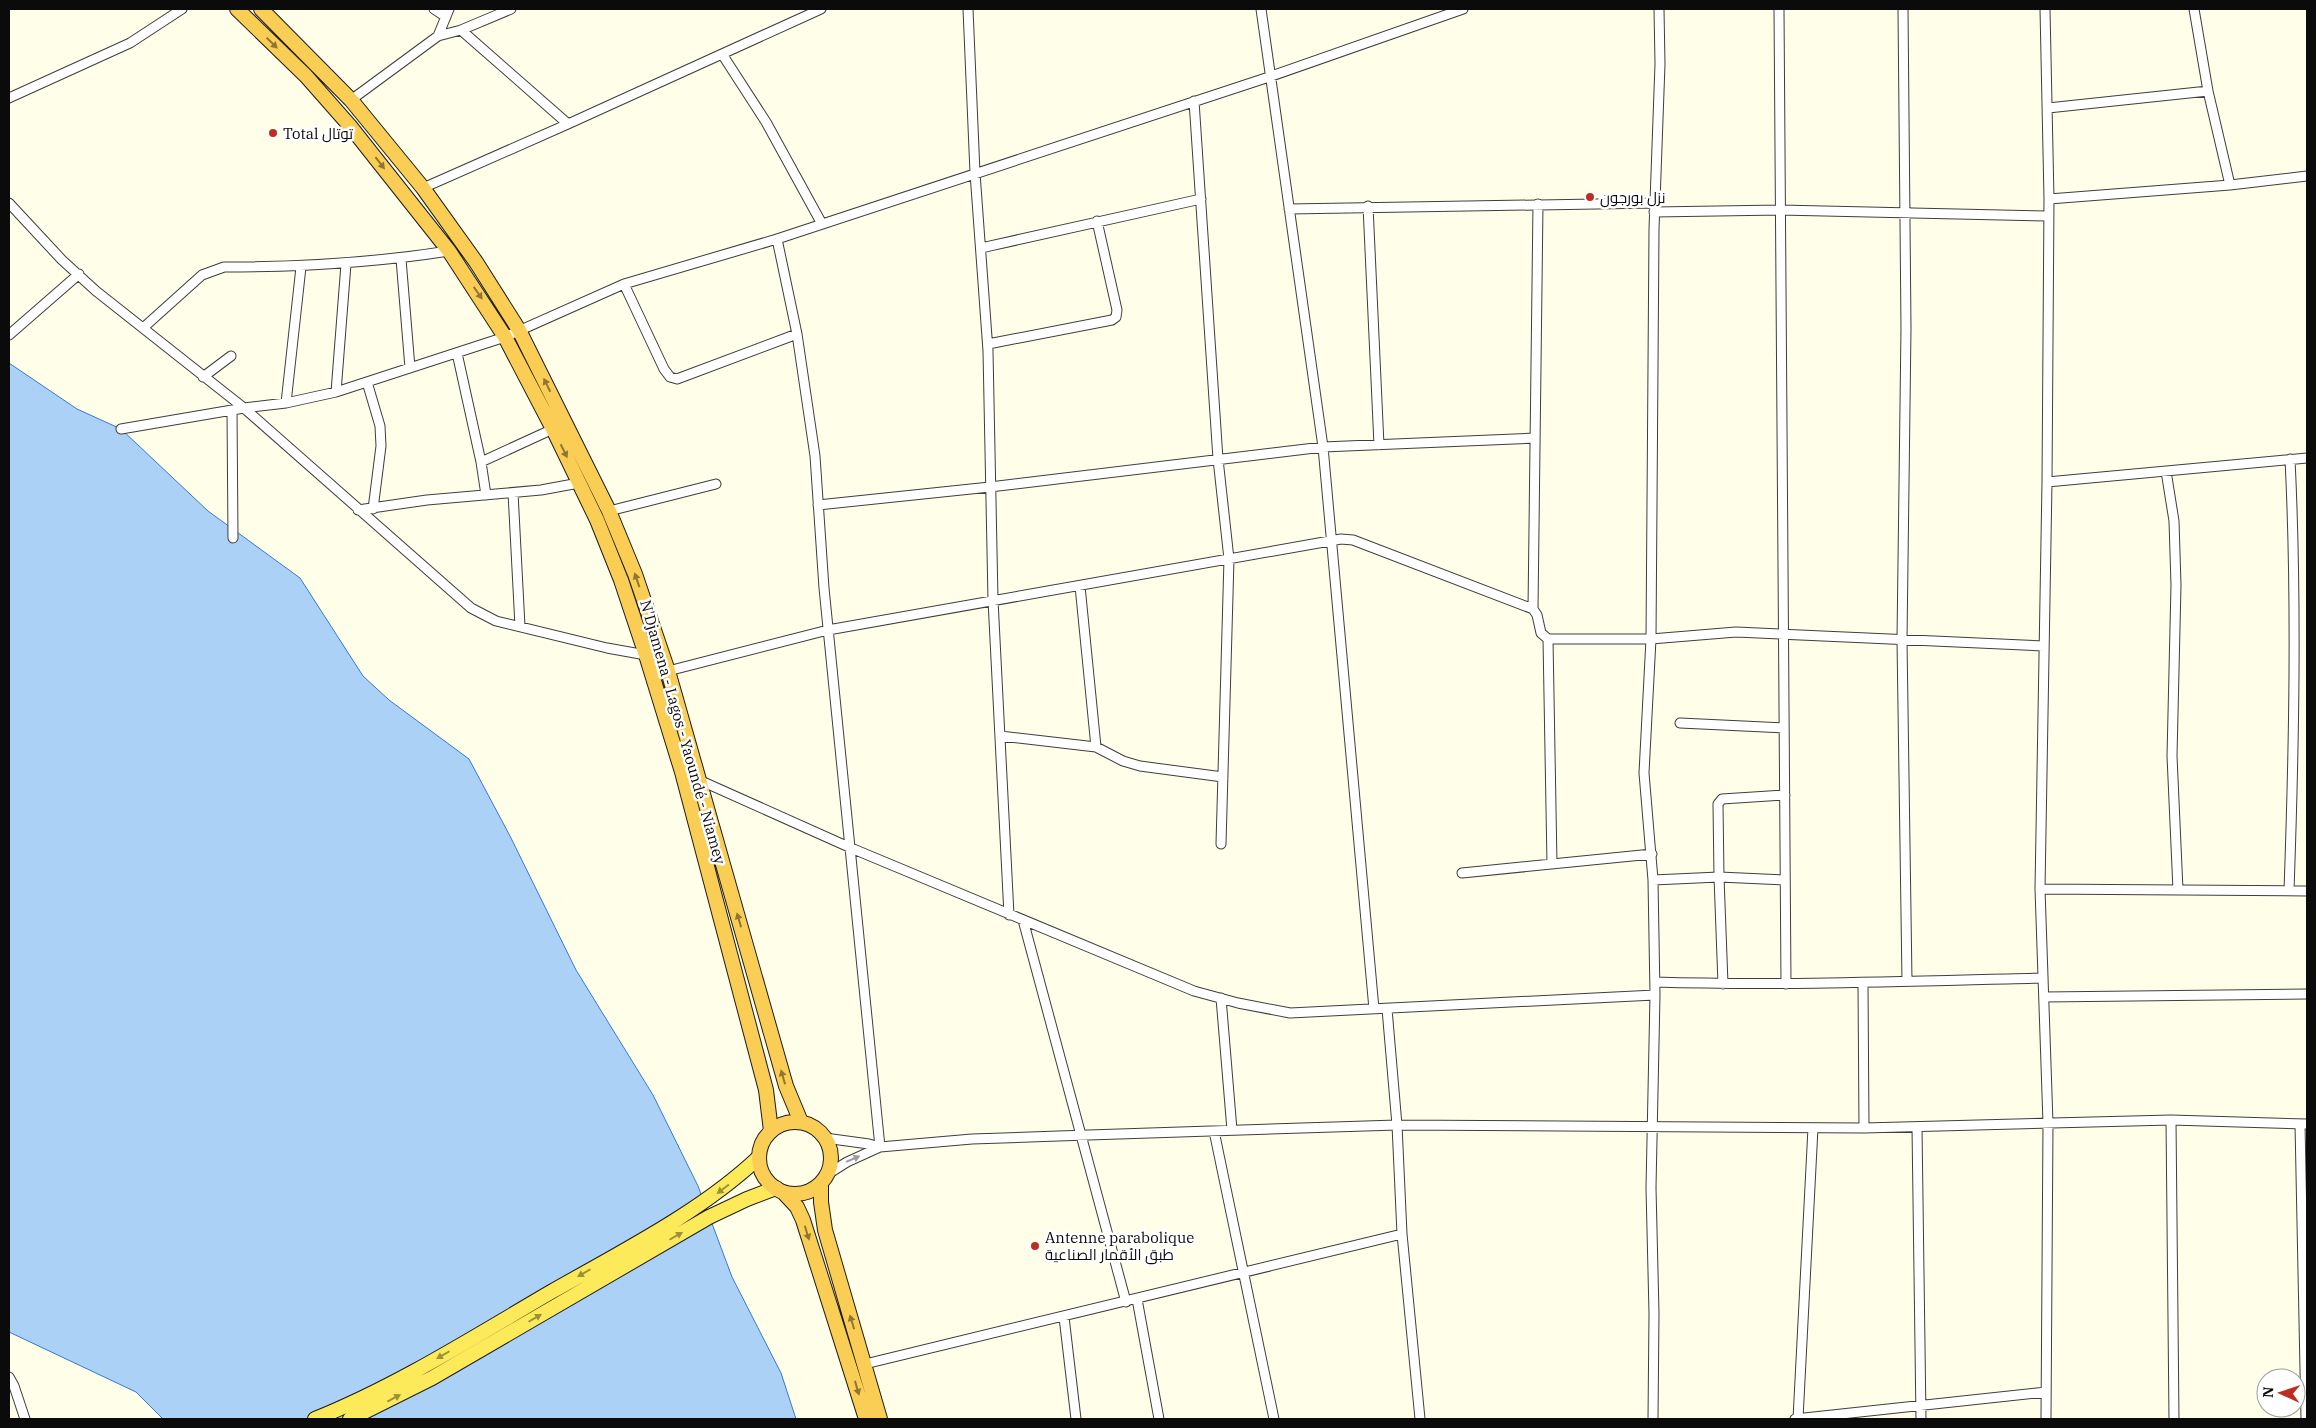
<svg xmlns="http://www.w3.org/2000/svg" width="2316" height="1428" font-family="'IBM Plex Serif',Cairo,serif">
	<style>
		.water { fill: #acd1f7; stroke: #327bcf }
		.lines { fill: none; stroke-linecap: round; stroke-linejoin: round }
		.minor-casing { stroke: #3e3e3e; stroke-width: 11 }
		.primary-casing { stroke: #1c1c1c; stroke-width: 16 }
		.trunk-casing { stroke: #1c1c1c; stroke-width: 16 }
		.minor { stroke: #fff; stroke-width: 9 }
		.primary { stroke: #fcea5b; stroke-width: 14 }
		.trunk { stroke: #face54; stroke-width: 14 }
		.oneway { fill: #8e7633 }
		.oneway2 { fill: #9d9d9d }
		.oneway3 { fill: #9c913b }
		.poi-dot { fill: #bc2e21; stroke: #fff; stroke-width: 2 }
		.labels { text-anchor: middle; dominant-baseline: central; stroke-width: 5; stroke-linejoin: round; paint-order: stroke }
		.poi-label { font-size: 15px; fill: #0b0b0b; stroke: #fff; text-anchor: start }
		.street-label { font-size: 15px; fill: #0b0b0b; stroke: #fff }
	</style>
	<rect width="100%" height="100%" fill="#fffee8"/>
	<path class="water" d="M9,363L77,409L121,429L208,511L300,578L363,676L389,700L469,759L510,836L576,970L653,1095L698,1186L732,1277L781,1373L796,1419H163L136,1392L9,1332Z"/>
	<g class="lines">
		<defs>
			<path id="minor" d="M434,9L446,17
				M968,9L975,173L988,351L993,600L1009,915
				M1261,9L1323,447L1374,1009
				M1779,9L1786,984
				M1903,9L1906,328L1902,640L1907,981
				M2045,9L2049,199L2047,482L2040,889L2048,1123L2046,1419
				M2194,9L2208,91L2230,185
				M461,30L568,124
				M438,36L449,9
				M722,54L766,122L822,224
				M9,98L130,43L182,9
				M351,100L438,36L461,30L511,9
				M1194,101L1218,459L1229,559L1221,844
				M2048,108L2208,91
				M423,188L568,124L821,9
				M2049,199L2230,185L2307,176
				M9,203L62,260L96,291L244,408L471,608L496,621L607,648L646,655
				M1538,204L1533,609L1537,615L1541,633L1548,639H1651L1736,632L2043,646
				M1368,206L1379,445
				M1289,209L1655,203
				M1654,212L1780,210L2048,216
				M777,239L797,334L815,456L824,588L880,1147
				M981,248L1201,199
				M401,259L410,368
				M624,284L664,369L670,377L677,379L797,334
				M143,328L202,275L224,267C302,267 372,263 449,251
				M9,335L79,274
				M988,344L1112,320L1116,317L1117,310L1097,221
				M457,353L481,462L486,495
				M203,377L231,356
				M367,382L380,426L381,446L373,509
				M336,392L346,264
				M286,403L301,267
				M232,410L233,538
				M121,429L244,408L286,403L336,392L505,337L624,284L777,239L1266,78L1463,9
				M481,462L553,429
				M2166,471L2174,521L2176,585L2172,756L2178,890
				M2047,482L2307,458
				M513,493L520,626
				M818,505L990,487L1323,447L1535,438
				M358,510L427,500L541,490L579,483
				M609,511L716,484
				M1080,586L1096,747
				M1548,639L1552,864
				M668,671L828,630L1341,539L1353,540L1533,609
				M1680,723L1784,728
				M1000,736L1096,747L1123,761L1140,766L1223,777
				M699,780L851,848L1194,991L1238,1003L1290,1013L1655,995
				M1462,873L1652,854
				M1653,880L1719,877L1784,880
				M2040,889L2307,891
				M2289,891C2294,747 2297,603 2290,459
				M1023,920L1126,1302
				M1655,982C1784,986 1914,981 2043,978
				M1863,983L1864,1128
				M1723,984L1719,877L1718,804L1722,799L1785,795
				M2044,997L2307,994
				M1221,998L1232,1130
				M2171,1120L2174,1419
				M2300,1124L2306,1419
				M1917,1127L1921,1419
				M1214,1131L1274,1419
				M825,1138L869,1144L880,1147
				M828,1174L847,1162L880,1147L972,1139L1058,1136L1397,1125L1864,1128L2171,1120L2307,1124
				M1402,1234L1420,1419
				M1137,1299L1159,1419
				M1064,1317L1076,1419
				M865,1364L1402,1234L1397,1125L1387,1009
				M9,1377L14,1386L25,1419
				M1653,1419L1654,1313L1651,1188L1655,995L1653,880L1644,773L1651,639L1654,229L1660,64L1659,9
				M1795,1419L2046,1392
				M1798,1419L1813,1128"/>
			<path id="primary" d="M315,1419C397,1386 474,1337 551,1292C621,1252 701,1212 759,1157
				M350,1419L432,1378L709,1217L747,1199L776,1188"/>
			<path id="trunk" d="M237,9L306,76L350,126L449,251L505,337L553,429L597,520L621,580L646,655L682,772L766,1090L771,1131
				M261,9L351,100L423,188L476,262L519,330L609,511L635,574L668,671L786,1086L801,1122
				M759 1158a36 36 0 1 1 72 0a36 36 0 1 1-72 0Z
				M821,1184V1202L825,1230L880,1419
				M783,1192L797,1207L803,1220L866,1419"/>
		</defs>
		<use href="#minor" class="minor-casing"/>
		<use href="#primary" class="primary-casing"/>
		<use href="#trunk" class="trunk-casing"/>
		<use href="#minor" class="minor"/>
		<use href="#primary" class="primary"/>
		<use href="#trunk" class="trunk"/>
	</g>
	<defs><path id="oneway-solid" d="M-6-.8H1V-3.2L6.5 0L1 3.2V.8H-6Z" transform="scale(1.25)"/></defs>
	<g class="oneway">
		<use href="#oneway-solid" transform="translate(272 43) rotate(44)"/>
		<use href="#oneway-solid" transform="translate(380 163) rotate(52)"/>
		<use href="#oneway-solid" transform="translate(478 293) rotate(55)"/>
		<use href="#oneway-solid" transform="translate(547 385) rotate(-116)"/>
		<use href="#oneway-solid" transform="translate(564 451) rotate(64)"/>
		<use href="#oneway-solid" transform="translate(637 580) rotate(-109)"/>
		<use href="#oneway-solid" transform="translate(739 920) rotate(-106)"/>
		<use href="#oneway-solid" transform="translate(783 1077) rotate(-106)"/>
		<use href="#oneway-solid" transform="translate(807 1233) rotate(73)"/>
		<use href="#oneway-solid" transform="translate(852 1322) rotate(-107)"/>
		<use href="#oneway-solid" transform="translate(857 1388) rotate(74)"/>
	</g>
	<use class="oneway2" href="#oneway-solid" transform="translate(853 1159) rotate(-23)"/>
	<g class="oneway3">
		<use href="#oneway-solid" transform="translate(723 1189) rotate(143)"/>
		<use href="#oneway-solid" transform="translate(676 1236) rotate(-30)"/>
		<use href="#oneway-solid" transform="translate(584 1273) rotate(150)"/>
		<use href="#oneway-solid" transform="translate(535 1318) rotate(-30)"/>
		<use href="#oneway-solid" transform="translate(443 1355) rotate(150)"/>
		<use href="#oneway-solid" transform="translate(394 1398) rotate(-28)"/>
	</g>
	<g class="poi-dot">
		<circle cx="273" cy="133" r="5"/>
		<circle cx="1590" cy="197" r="5"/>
		<circle cx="1035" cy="1246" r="5"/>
	</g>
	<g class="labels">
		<g class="poi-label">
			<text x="283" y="133">Total توتال</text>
			<text x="1600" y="197">نزل بورجون</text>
			<text x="1045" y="1237">Antenne parabolique<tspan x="1045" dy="17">طبق الأقمار الصناعية</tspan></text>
		</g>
		<g class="street-label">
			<text transform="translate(683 732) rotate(74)">N'Djamena - Lagos - Yaoundé - Niamey</text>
		</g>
	</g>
	<rect width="2316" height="1428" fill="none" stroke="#0b0b0b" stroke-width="20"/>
	<g transform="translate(2281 1393) rotate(273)"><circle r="24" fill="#ffffff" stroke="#9d9d9d"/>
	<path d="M0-4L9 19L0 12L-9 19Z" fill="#bc2e21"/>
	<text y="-8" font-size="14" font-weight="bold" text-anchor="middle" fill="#0b0b0b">N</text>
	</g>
</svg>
